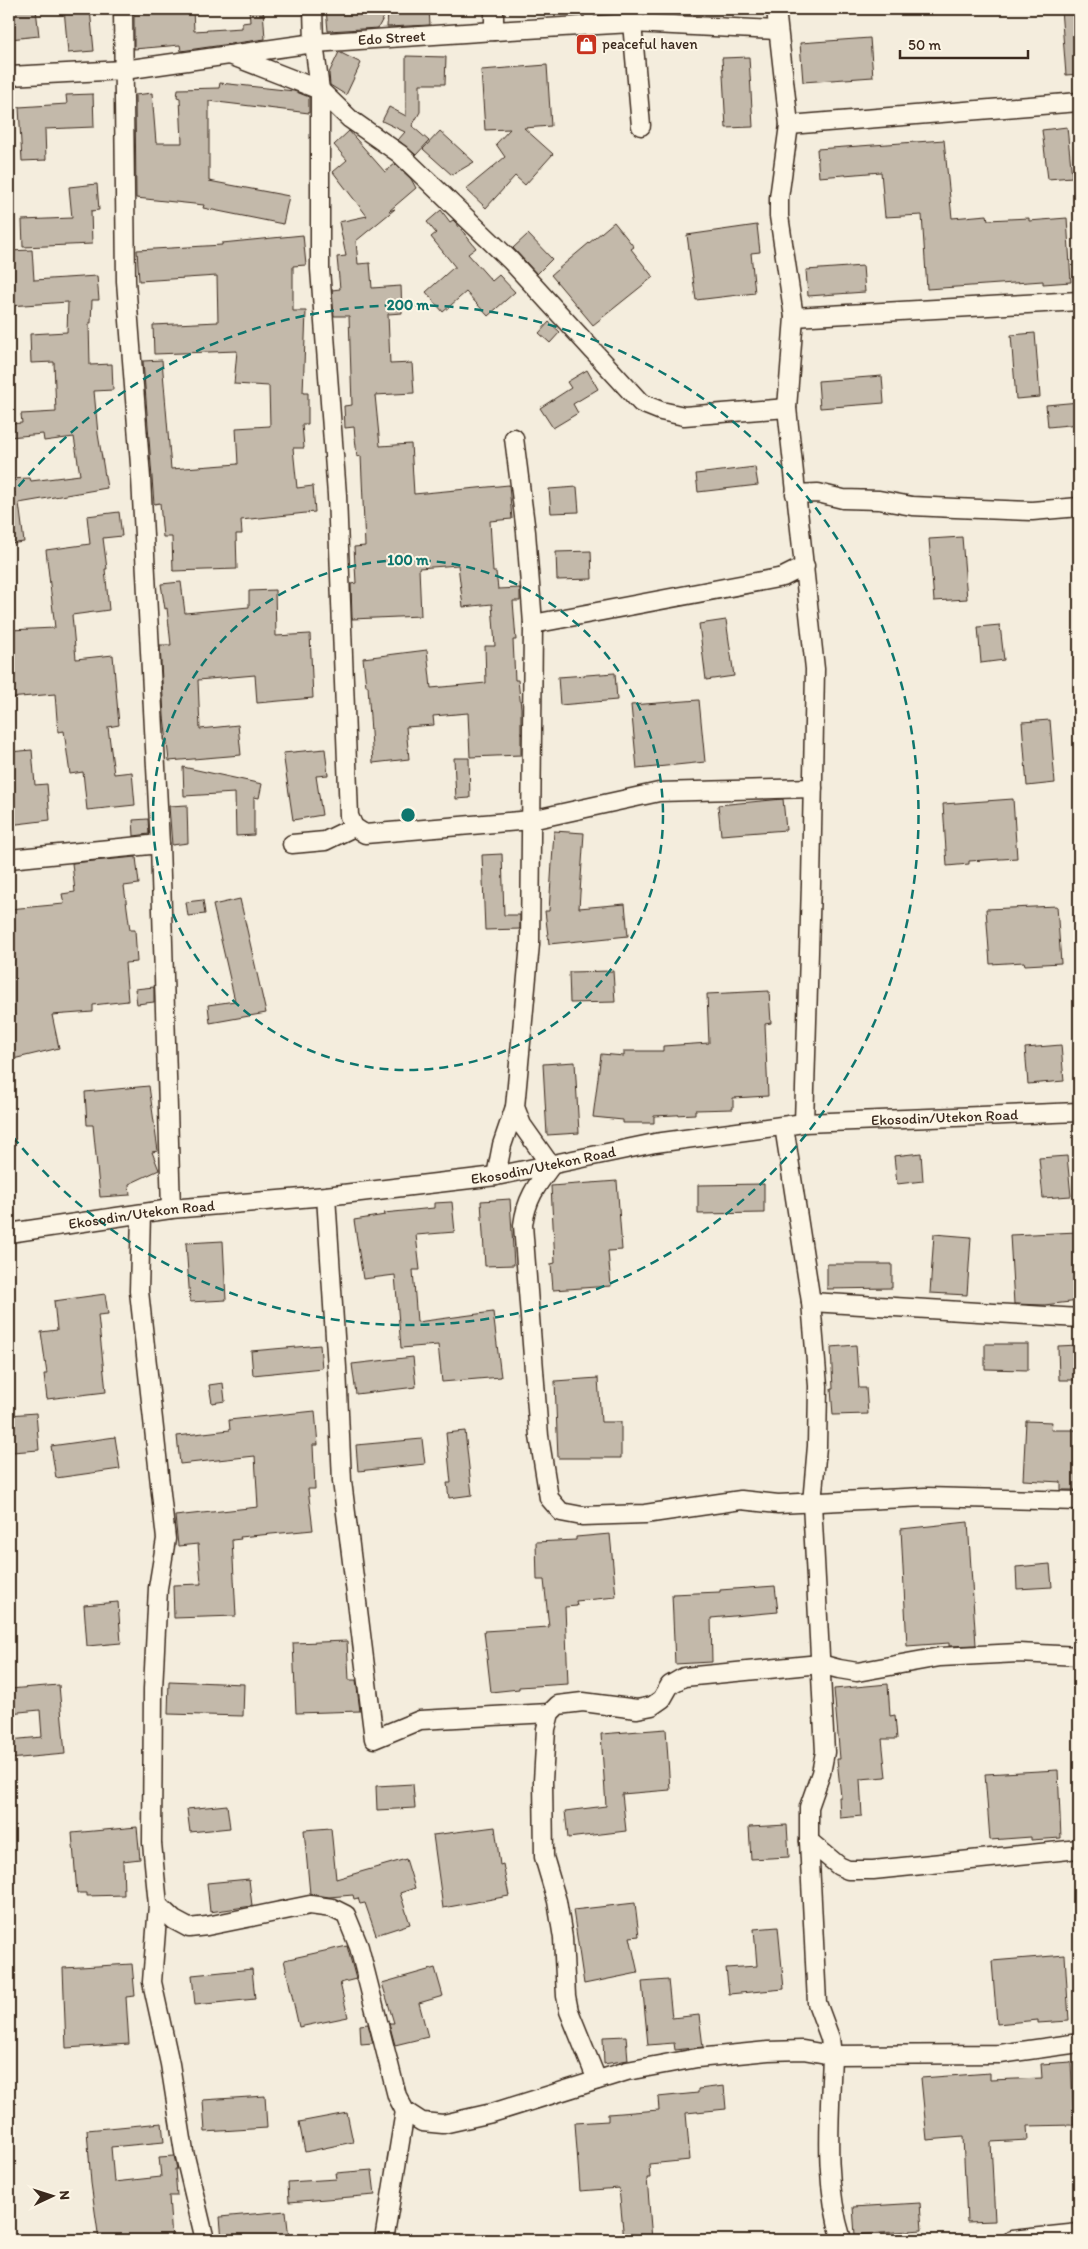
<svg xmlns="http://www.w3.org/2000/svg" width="1088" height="2249" font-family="Itim,sans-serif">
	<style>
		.building { fill: #c3b9aa; stroke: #3b2a1e }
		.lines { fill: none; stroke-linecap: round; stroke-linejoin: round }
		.service-casing { stroke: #3b2a1e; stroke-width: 12 }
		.minor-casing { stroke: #3b2a1e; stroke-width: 21 }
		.service { stroke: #fcf5e5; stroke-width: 9 }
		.minor { stroke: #fcf5e5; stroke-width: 18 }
		.ring { fill: none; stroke: #0f766e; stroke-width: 2.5; stroke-dasharray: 9 6 }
		.labels { text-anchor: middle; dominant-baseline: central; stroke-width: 4; stroke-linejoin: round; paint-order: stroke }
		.street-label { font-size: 15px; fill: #3b2a1e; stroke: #fcf5e5 }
		.poi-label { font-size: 15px; fill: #3b2a1e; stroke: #fcf5e5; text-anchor: start }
		.centre { fill: #0f766e; stroke: #fcf5e5; stroke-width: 2.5 }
		.ring-label { font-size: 15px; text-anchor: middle; font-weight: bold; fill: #0f766e; stroke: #fcf5e5; stroke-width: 4; stroke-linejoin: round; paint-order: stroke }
	</style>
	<rect width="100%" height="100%" fill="#f4eddd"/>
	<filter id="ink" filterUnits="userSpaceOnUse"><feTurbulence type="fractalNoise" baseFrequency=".02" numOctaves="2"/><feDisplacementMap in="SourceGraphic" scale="10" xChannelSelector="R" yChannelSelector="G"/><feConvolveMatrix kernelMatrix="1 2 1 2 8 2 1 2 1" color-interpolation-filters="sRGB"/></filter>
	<g filter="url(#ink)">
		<path class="building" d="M9,9H36L39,36L10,39Z
			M64,9H90L94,51L68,53Z
			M134,9H193L194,31L242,28V23L250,22L249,9H263L265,39L181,51L180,45L134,49Z
			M326,9H388L378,28L328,31Z
			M418,9H429L430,25L387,27L388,11Z
			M1061,9H1079V74L1066,75Z
			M870,38L873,77L803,82L800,43Z
			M339,52L361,63L346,95L330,85L329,73Z
			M406,56L446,57L445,84H420V112L412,126L429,141L416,155L398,140L405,132L382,121L389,107L406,116Z
			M749,57L753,127L726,128L722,58Z
			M547,65L551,126L524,128L553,154L525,185L515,176L486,208L466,189L505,157L496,144L510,129L485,130L481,70Z
			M220,83L294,91L309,97V113L209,101V181L289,196L283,224L203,208L204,205L136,198L135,95L152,93L156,143H182L180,98L177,97L178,89L219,88Z
			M93,94L94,127L45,129L46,160L22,161L19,107L67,104L66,95Z
			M1067,127L1072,177L1048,179L1042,130Z
			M349,131L385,172L395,164L411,179L416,188L389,211L395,209L356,241L358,264L370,263L372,288L401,286L402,313L388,314L390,364L412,363L414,393L375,395L380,446L411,444L414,494L509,485L512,519L490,521L493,572H496L498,589L520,588V601H513L516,640H513L515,680H518L521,708V755L470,757L468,713L433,716L434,725L406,727L409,759L373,763L368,686H366L363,658L427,650L431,688L486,683L485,646H495L492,604L463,607L458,565L419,568L421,616L352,619L351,584L356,583L354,547L365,546L361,456L357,457L354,427L345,428L344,406L352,405L349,316H334L332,290L340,289L337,257L346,256L339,222L367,216L333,172L347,160L334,145Z
			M440,131L474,162L452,175L423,149Z
			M944,140L952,218L987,215L988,220L1029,218V221L1067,218L1071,282L1043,284V281L927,289L922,215L885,217L881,172L819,177L817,149Z
			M97,184L99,210L91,211L92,244L23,247L22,220L72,218L69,187Z
			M441,210L450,222L453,220L456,223L476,248L468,254L492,281L499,275L515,292L488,316L466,292L443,312L426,292L453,268H456L431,237L436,233L427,222Z
			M614,222L634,247L631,249L653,277L593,325L551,275Z
			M757,225L760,252L751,253L755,293L696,300L687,235Z
			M528,234L552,259L537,274L513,248Z
			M303,235L306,265L293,266V311H306L303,393H308V424H302L304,448H293L297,488L313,486L315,512L241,520L242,534H236L237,569L173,571L172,537H163L160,503L154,504L143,361L162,360L171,469L238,464L236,428L270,426L269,386L234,384L237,351L154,354L153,325L218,322L217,276L139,281L137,250L222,245V243Z
			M32,250L34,280L97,276L99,300H92L91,323H89L90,365L112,364L113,390L94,391L98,434L107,488L19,503L24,542L9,544V479L30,478L31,481L80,475L74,437L44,441L43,434L9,437V424L22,423L21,414L56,412L54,362L31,363L30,334L67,332L68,302L9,306V251Z
			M863,266L865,292L808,296L806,270Z
			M549,322L560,332L550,343L539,333Z
			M1035,333L1040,397L1016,399L1011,335Z
			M587,370L598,389L573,404L578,413L553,428L540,408L571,388L567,382Z
			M882,376L884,403L820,408L818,381Z
			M1079,402V424L1048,427L1046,405Z
			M755,467L758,485L698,492L696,474Z
			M577,487L579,512L551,513L549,489Z
			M119,512L122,536L103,538L107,569H105L109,610L72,615L76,659L113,655L119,725L108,727L114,774L132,772L135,805L87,810L83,772L70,774L64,731L58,732L55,694L9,698V630L55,628L46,550L90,544L87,516Z
			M962,537L967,599L934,601L929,539Z
			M591,551L592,579L557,580L556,552Z
			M181,582L185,613L249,607V591L275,590L276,636L310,634L313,698L257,703L255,675L198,680L200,729L238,725L241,755L169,761L164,716L160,645H171L167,608L165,609L161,584Z
			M726,620L734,676L706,680L699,624Z
			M1000,625L1004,660L981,663L978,627Z
			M615,673L617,700L560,705L558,677Z
			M699,700L705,762L637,769L631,705Z
			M1050,720L1055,783L1027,786L1022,722Z
			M325,749L328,775L316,776L322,815L293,820L283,753Z
			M32,750L35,785L47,784L50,820L9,825V752Z
			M454,758H469L470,798L456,799Z
			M183,767L262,784L259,798L254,797V835L236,836L235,793L184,796Z
			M783,799L786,830L721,835L718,805Z
			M1013,799L1017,858L969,861V864L947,866L943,804Z
			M187,805L188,843L172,845L169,806Z
			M148,819L149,834L134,836L133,820Z
			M554,831L584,833L579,908L625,904L628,936L549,944L545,911H549Z
			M502,854L504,915H520V929L485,930L482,855Z
			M136,857L139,884L124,886L130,930H135L137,962L125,963L128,1001L93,1005V1012L52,1015L59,1048L9,1060V909L64,904L62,894L75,892L72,863Z
			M240,899L266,1013L210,1023L208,1005L235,1001L213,905Z
			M203,900L205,914L188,916L186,902Z
			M1057,906L1061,963L1025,965L1024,962L990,964L986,909Z
			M613,971L615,1002L570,1003L569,972Z
			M154,987V1002L137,1004L135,989Z
			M769,991L771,1023L765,1024L768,1096L733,1098V1109L695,1110V1114L654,1116V1123H623V1120L593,1117L601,1054L624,1056V1051H663V1046L709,1043L707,994Z
			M1061,1045L1064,1081L1028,1084L1025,1048Z
			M575,1062L579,1133L547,1135L543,1064Z
			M149,1086L158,1151L152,1152L159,1170L129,1184L130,1195L100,1197L93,1125H87L85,1092Z
			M921,1153L923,1181L897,1184L894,1156Z
			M1067,1156L1071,1196L1043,1198L1039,1158Z
			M617,1181L622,1250L608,1251L611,1286L553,1290L551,1264L555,1263L551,1186Z
			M764,1184V1213L698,1214V1185Z
			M510,1199L514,1265L485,1266L481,1201Z
			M452,1202L455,1232L416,1235L420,1270H413L417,1322L493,1312L501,1377L442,1382L438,1345L401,1348L395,1275L363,1279L354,1220L385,1215L384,1213L434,1208V1203Z
			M1078,1232L1079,1301L1044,1305L1014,1304L1010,1235Z
			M934,1234L971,1237L967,1295L930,1293Z
			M223,1241L226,1300L190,1302L186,1243Z
			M827,1264H892V1288L827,1289Z
			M105,1294L108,1314L98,1315L106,1392L47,1399L44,1374H47L41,1332L57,1330L54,1301Z
			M985,1344H1028V1370L985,1369Z
			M320,1345L322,1368L253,1375L251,1351Z
			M856,1345L859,1388H866L868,1414L833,1415L831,1389H833L831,1347Z
			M1079,1345V1380H1059L1058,1346Z
			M413,1357L416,1387L356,1394L352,1364Z
			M598,1378L601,1422H621V1458H558L555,1381Z
			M223,1383L225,1401L212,1403L209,1385Z
			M315,1411L318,1445H313L315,1489H308L313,1530L240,1537L241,1539L232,1540L236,1616L174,1618L173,1585L201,1584L198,1544L178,1546L175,1516L258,1507L255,1456L180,1464L177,1436L230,1430L229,1420Z
			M36,1413L39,1450L12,1452L9,1415Z
			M1026,1421L1052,1422L1051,1430H1079V1490H1061V1482L1023,1480Z
			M465,1431L472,1495L449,1498L447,1483H451L446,1433Z
			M115,1437L120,1469L56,1478L51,1446Z
			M422,1439L425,1464L358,1471L356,1445Z
			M968,1522L976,1645L949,1646V1643L907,1646L901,1529Z
			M610,1534L616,1597L576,1601L577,1606L565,1607L568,1684L519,1687V1689L491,1692L484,1631L549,1627L544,1580H537L536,1542L576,1540V1537Z
			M1050,1564L1052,1587L1017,1589L1016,1567Z
			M775,1586L778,1612L711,1618L712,1662L675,1664L672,1594L720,1592V1590Z
			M118,1602L121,1643L87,1646L84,1605Z
			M347,1641L349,1680H356L360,1711L296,1713L293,1643Z
			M169,1681L244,1684L243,1716L168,1714Z
			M888,1684L890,1716L895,1715L897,1739H882L886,1777L860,1779L862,1816L840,1818L839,1797H841L837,1759H840L834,1689Z
			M59,1685L65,1754L9,1759V1740L42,1737L40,1710L9,1713V1689Z
			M666,1729L670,1790L622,1794L626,1831L568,1838L565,1811L606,1806L601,1734Z
			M1058,1770L1061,1838L1031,1840V1837L990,1840L985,1774Z
			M413,1784L415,1808L377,1810L376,1786Z
			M227,1805L230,1828L190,1832L187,1809Z
			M787,1825L789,1857L751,1859L749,1827Z
			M137,1827L140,1859L123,1861L124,1895L87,1896V1893H77L72,1833Z
			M495,1827L500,1865L503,1864L509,1896L443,1908L433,1835Z
			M331,1828L336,1879L406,1859L415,1888L400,1893L410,1924L376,1935L365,1903L360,1904L358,1898L354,1899L353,1895L329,1897L310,1894L304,1830Z
			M249,1879L252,1906L210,1912L207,1883Z
			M635,1903L639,1936L630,1937L638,1973L584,1984L573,1910Z
			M778,1927L784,1989L729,1994L726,1968L757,1966L754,1929Z
			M347,1946L356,1979L340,1983L348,2017L299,2027L284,1960Z
			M1065,1955L1069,2021L1038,2023V2020L997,2024L992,1961Z
			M132,1964L135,1996L126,1997L129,2044L66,2048L63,1968Z
			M435,1968L443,1996L419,2003L428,2037L395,2045L389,2023H394L382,1983Z
			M252,1969L255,1999L195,2005L192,1975Z
			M668,1980L672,2018L699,2015L703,2047L675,2050L674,2043L648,2045L642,1982Z
			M368,2024L373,2043L361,2044L360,2025Z
			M626,2036L628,2060L604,2064L603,2037Z
			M1071,2062L1074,2125L1027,2126L1028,2140L991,2142L995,2221L967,2222L963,2137L927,2140L921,2078L990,2073V2080L1042,2078L1041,2064Z
			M724,2086L726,2109L686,2113L690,2160L649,2164L650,2178H647L652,2240H624L619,2188L580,2191L575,2123L608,2121V2114L659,2110L658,2097L698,2093V2089Z
			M265,2096L267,2128L205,2132L203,2100Z
			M347,2113L353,2142L305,2152L299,2122Z
			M162,2123L164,2142L111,2147L114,2182L161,2177L159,2157L174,2156L177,2169H175L177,2196H169L172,2240H99L91,2183L87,2130Z
			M372,2170L375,2195L289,2202L288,2182L337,2179L336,2173Z
			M920,2203L922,2230L855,2235L853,2207Z
			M286,2211L289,2239L222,2240L220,2217Z"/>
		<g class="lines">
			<defs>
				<path id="service" d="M589,9L590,26"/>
				<g id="minor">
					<path d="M123,9L126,281L141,478L160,844L171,1209"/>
					<path d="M313,9L314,43L320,90V269L337,495L349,816L354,827L365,834L531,820L659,792L813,788"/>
					<path d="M776,9L789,125L779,198V216L794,317L787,408L815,669L811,884L804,1123"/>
					<path d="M632,23L641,126"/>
					<path d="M494,31V9"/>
					<path d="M230,55L320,90L350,119L400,154L511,261L641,403L661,411L684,416L787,408"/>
					<path id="s1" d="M9,76L124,70L314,43L494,31L632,23L777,30"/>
					<path d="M789,125L1079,102"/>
					<path d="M794,317L1079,301"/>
					<path d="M795,494L818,493L843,499L879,500L912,506L955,508L1032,511L1079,507"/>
					<path d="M533,624L783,577L805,566"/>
					<path d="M292,844L325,841L354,827"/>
					<path d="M9,859L160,844"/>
					<path d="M515,1107L522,1125L551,1166C536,1186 526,1200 523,1225L539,1436L549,1498L561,1512L582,1516L645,1514L741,1500L778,1504L925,1497L1079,1501"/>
					<path d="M784,1126L811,1302L818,1386L817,1446L812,1503L825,1752L821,1773L809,1807V1841L817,2003L830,2038L832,2055C830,2117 823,2180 842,2240"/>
					<path d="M496,1176L502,1145L515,1107L530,944L533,624L526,532L514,438"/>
					<path d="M326,1196L337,1368L342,1481L374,1739L420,1720L550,1713"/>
					<path d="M141,1214L139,1291L166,1539L158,1588L153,1689L152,1843L158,1905L152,1982L170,2064L184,2152L205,2240"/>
					<path id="s2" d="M9,1233L171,1209L326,1196L496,1176L655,1143L804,1123L1079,1112"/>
					<path d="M811,1302L1079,1318"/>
					<path d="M809,1841L839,1866L848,1870H873L1079,1849"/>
					<path d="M158,1905L174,1920L189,1928L207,1926L310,1905L332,1908L346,1915L359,1947L397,2096L405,2111L422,2122L443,2124L492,2113L627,2071L697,2058L768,2051L803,2050L832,2055L1000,2054L1079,2043"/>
					<path d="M597,2080L569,2011L566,1996L563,1938L557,1901L544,1857L543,1781L546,1729L550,1713L558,1705L583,1702L637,1709L652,1706L662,1699L670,1685L684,1677L820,1664L839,1669L857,1672L940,1657L1018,1653L1079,1656"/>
					<path d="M384,2240L405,2111"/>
					<path d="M1012,2240L1079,2233"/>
				</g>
			</defs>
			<use href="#service" class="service-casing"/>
			<use href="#minor" class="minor-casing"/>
			<use href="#service" class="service"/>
			<use href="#minor" class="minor"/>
		</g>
	</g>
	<g class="ring">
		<circle cx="408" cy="815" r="255"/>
		<path d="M9 498A510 510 0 1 1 9 1132"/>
	</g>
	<defs>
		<symbol id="shop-square" viewBox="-11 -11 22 22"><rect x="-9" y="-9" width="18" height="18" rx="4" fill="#c8321e" stroke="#fcf5e5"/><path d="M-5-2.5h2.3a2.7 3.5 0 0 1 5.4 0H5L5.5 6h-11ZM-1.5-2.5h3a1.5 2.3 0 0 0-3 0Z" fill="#fff"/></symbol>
	</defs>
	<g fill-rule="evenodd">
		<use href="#shop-square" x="574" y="32" width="25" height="25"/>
	</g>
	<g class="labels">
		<g class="street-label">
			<text stroke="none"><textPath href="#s1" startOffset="385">Edo Street</textPath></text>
			<text stroke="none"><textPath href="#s2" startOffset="944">Ekosodin/Utekon Road</textPath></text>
			<text stroke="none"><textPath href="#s2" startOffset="539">Ekosodin/Utekon Road</textPath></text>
			<text stroke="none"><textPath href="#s2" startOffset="134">Ekosodin/Utekon Road</textPath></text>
		</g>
		<g class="poi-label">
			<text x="602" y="44">peaceful haven</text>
		</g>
	</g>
	<circle cx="408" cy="815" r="8" class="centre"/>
	<g class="ring-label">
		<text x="408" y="310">200 m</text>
		<text x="408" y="565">100 m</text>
	</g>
	<rect width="1088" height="2249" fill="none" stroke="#fcf5e5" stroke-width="30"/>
	<rect x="15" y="15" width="1058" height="2219" fill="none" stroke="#3b2a1e" stroke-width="2" filter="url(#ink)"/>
	<g transform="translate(52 2196) rotate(86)" stroke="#fcf5e5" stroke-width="4" paint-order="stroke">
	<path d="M0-4L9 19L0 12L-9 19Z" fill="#3b2a1e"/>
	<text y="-8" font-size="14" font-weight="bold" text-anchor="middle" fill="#3b2a1e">N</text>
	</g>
	<path d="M900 50v8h128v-8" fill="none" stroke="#3b2a1e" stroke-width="2.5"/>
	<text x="908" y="50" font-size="15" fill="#3b2a1e" stroke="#fcf5e5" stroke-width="4" paint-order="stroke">50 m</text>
</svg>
